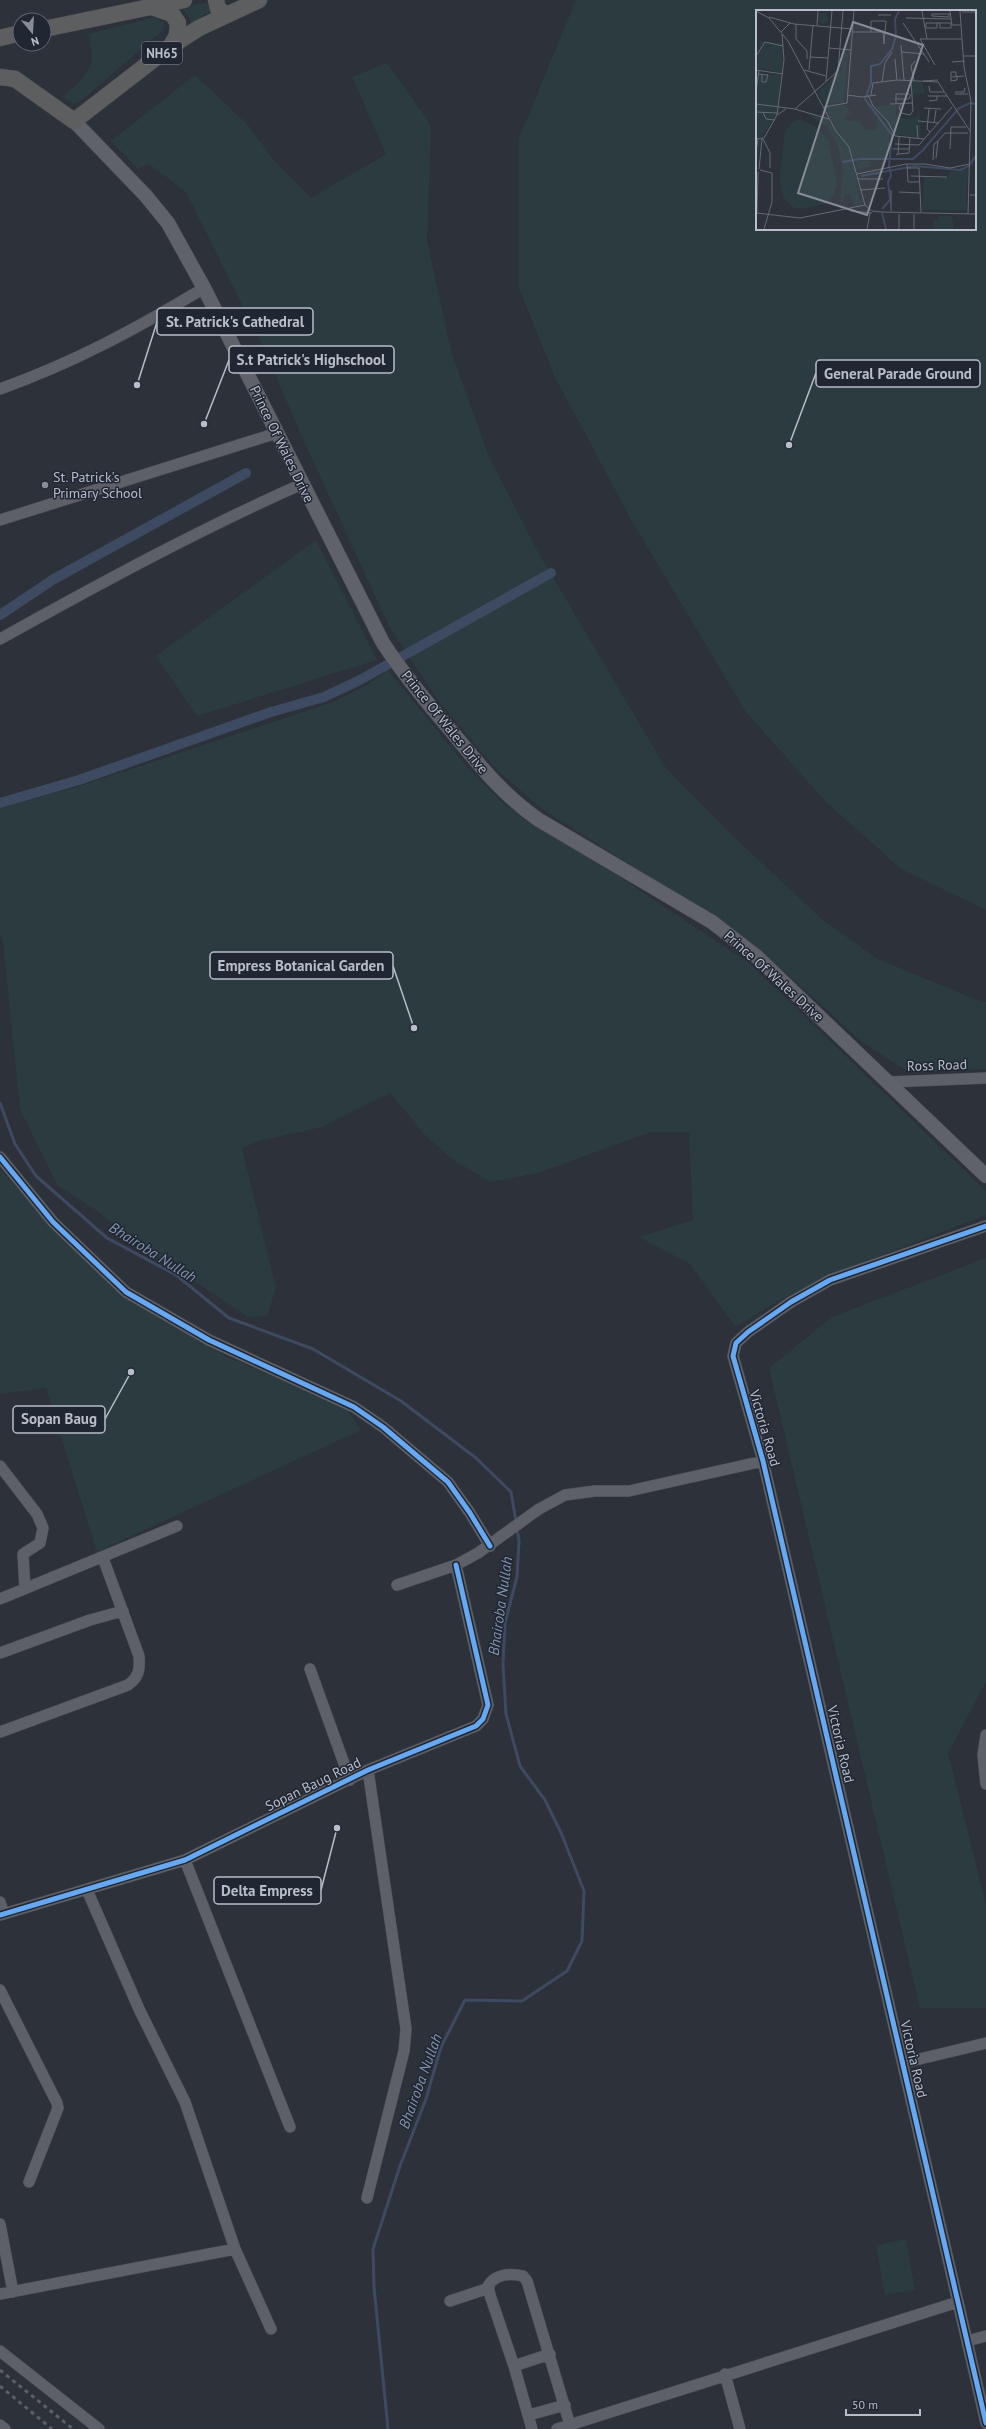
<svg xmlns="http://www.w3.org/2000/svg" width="986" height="2429" font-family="'PT Sans',sans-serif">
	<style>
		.green { fill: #2b3b3f; fill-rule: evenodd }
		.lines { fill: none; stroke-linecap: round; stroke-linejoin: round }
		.stream { stroke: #3e4a61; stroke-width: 3 }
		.canal { stroke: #3e4a61; stroke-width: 10 }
		.minor-casing { stroke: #484c52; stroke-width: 12 }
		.major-casing { stroke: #4a4e56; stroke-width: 15 }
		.highway-casing { stroke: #494d55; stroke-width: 17 }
		.minor { stroke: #5d6067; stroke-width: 11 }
		.major { stroke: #5f6269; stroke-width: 14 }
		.highway { stroke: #5c5e60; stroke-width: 16 }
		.rail { stroke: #5c5f65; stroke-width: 3; stroke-dasharray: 4 4; stroke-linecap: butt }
		.cycleway-casing { stroke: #202733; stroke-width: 8 }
		.cycleway { stroke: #66a8f1; stroke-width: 5 }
		.poi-dot { fill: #878c97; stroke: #202733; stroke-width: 1.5 }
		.labels { text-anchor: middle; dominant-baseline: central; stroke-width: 3; stroke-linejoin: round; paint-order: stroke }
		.shield { fill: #202733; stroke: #8a909c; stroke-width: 1 }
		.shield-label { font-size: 13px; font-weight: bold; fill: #b8bdc9 }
		.street-label { font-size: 14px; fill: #b8bdc9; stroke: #202733 }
		.poi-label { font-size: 14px; fill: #b8bdc9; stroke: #202733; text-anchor: start }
		.water-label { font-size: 15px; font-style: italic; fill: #8391ad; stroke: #202733 }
		.inset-river { fill: none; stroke: #3e4a61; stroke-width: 2 }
		.inset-road { fill: none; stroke: #656973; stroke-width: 1 }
		.view { fill: #878c97; fill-opacity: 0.15; stroke: #878c97; stroke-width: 2 }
		.inset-edge { fill: none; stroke: #b8bdc9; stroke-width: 2 }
		.leader { fill: none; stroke: #b8bdc9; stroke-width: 1.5 }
		.callout-dot { fill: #b8bdc9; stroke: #202733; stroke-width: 1.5 }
		.callout { fill: #202733; stroke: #b8bdc9; stroke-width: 1.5 }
		.callout-label { font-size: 15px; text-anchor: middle; font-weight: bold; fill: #b8bdc9 }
	</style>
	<rect width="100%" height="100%" fill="#2d3139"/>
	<path class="green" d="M576,0H986V910L901,869L825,801L746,712L629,516L554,375L519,288V138ZM757,11H975V229H757Z
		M208,2L211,11L190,24L189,17L182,8Z
		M155,17L164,22L163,30L81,101L72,103L63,97C89,72 97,71 88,34Z
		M387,63L431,125L427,241L451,351L489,457L538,552L665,767L732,835L823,920L876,958L972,998L986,1002V1069L908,1072L862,1042L779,967L724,924L542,809L496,769L440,703L390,628L298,428L267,355L186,192L149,164L138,169L111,141L195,75L247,124L273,159L311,198L386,154L352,77Z
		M316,540L377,660L197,716L156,656Z
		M388,670L469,769L505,805L611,871L749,963L986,1191V1215L828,1276L773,1304L736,1327L690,1264L639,1237L693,1220L689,1132H651L538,1173L490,1182L452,1159L423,1133L390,1093L322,1127L255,1142L242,1149L276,1288L267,1316L248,1317L150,1252L94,1209L57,1185L20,1109L3,943L0,934V808L80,786L333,702L365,686Z
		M0,1169L58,1230L130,1295L189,1330L225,1356L346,1408L361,1430L97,1552L46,1388L0,1394Z
		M986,1258V1682L948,1753L986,1905V2008H920L769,1368L832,1317Z
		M906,2239L915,2290L885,2295L876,2245Z"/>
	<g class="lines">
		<path class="stream" d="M0,1103L15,1144L36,1176L107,1238L176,1275L229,1318L313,1349L401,1401L476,1458L511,1492L516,1522
			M388,2429L374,2287L373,2249L400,2166L426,2099L441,2047L465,2000L522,2001L567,1971L582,1941L584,1891L562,1835L545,1800L520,1766L506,1714L503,1664L505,1623L517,1577L519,1541L517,1528"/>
		<path class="canal" d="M0,615L54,579L246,473
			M0,803L79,780L271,712L324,697L360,680L551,573"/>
		<defs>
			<path id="minor" d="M0,389C75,362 136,329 204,288
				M0,520L277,433
				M0,639C99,584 198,530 302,484
				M890,1082L986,1078
				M0,1157L53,1222L126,1292L209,1340L354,1407L383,1427L448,1482L470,1513L490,1546
				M986,1226L830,1280L791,1302L748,1332L736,1343L733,1356L763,1461L986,2423
				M0,1466L37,1514L43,1528L40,1543L23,1554L25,1589
				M397,1585L456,1565L478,1553L539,1509L565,1495L595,1491H629L763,1461
				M0,1599L177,1526
				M0,1653L90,1620L123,1611
				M310,1669L350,1780
				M0,1732L128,1685C139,1677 140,1670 139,1656L103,1558
				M986,1735L983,1755L986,1784
				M185,1860L290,2127
				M87,1890L139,2009L185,2102L235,2249L271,2329
				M0,1902L4,1914
				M0,1915L185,1860L368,1770L476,1726L483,1719L488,1705L456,1565
				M0,1990L57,2103L58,2108L29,2182
				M903,2063L986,2043
				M367,2198L404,2051L406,2029L368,1770
				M0,2224L13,2292
				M0,2294L235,2249
				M450,2301L489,2288
				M967,2341L986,2336
				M0,2351L99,2429
				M514,2366L550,2354
				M725,2374L740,2429
				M529,2415L565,2405
				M0,2425L5,2429
				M532,2429L514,2366L490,2295L488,2286C495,2274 510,2273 523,2276L527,2281L570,2425
				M557,2429L958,2302"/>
			<path id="major" d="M74,121L146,196L168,223L204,288L383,643C404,675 428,704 453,733C480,766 503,795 539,820L712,922L756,956L986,1176"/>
			<path id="highway" d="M216,0L218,9L227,15
				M152,7L172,14L178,23L177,35L171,46
				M44,29L184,0
				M0,38L20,33
				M0,77L15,79L74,121L171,46L199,28L259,0"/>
		</defs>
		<use href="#minor" class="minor-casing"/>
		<use href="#major" class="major-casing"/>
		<use href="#highway" class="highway-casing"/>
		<use href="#minor" class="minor"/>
		<use href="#major" class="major"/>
		<use href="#highway" class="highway"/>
		<path class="rail" d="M0,2370L73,2429
			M0,2386L52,2429"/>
		<defs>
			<path id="cycleway" d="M0,1157L53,1222L126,1292L209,1340L354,1407L383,1427L448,1482L470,1513L490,1546
				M986,1226L830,1280L791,1302L748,1332L736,1343L733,1356L763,1461L986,2423
				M0,1915L185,1860L368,1770L476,1726L483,1719L488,1705L456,1565"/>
		</defs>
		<use href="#cycleway" class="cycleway-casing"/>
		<use href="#cycleway" class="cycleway"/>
	</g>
	<circle class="poi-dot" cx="45" cy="485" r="4"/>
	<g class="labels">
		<rect class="shield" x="142" y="42" width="40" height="22" rx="3"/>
		<g class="shield-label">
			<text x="162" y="53">NH65</text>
		</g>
		<g class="street-label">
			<text transform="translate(282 444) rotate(64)">Prince Of Wales Drive</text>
			<text transform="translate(445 722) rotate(51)">Prince Of Wales Drive</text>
			<text transform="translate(774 976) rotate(42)">Prince Of Wales Drive</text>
			<text transform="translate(937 1065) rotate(-2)">Ross Road</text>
			<text transform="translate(765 1428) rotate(74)">Victoria Road</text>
			<text transform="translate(841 1744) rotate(77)">Victoria Road</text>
			<text transform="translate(313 1784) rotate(-26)">Sopan Baug Road</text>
			<text transform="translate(914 2059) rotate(77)">Victoria Road</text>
		</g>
		<g class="poi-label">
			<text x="53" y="477">St. Patrick's<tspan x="53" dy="16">Primary School</tspan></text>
		</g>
		<g class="water-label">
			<text transform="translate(153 1252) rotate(32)">Bhairoba Nullah</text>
			<text transform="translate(500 1606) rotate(-82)">Bhairoba Nullah</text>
			<text transform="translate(420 2081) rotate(-70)">Bhairoba Nullah</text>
		</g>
	</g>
	<g transform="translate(756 10)">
		<rect width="220" height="220" fill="#2d3139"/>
		<path d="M61.5 8a5.5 5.5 0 1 1 11 0a5.5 5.5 0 1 1-11 0ZM4,31L27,34L26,63L1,58ZM86,41L92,43L88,92L69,94L62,82L85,60ZM0,63L25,65L21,104L5,128L0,159ZM155,71L166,72L169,83L156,84ZM140,94V107L152,109L161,107L163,98L165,127L139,125L119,97ZM90,95L95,104H90L89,110L104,111L109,120L120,119L121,108L124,107L134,121L132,149H99L68,97ZM50,103L72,109L92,136L98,152L103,188L107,193L99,196L94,184L88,186V192H85L84,187L87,162L82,136L72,118ZM44,109L62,118L72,130L81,173L78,184L71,193L46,199L38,198L27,187L24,167L29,122L37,112ZM100,150L114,151L115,156L101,160ZM212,158L210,201L166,200L168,167L192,168L194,162ZM183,206H196L198,219H177V209L183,210Z" fill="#2b3b3f"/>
		<path class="inset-river" d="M86,152L104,149H157L167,140L203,98L214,93L220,94M105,166L159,156L204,160L213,156L220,145M126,199L134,190L132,172L135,166L133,156L136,125L109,89L115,73V56L124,54L136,39L140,26L139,9L143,1M126,203L130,219"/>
		<path class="inset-road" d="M0,1L13,8L32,31L80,121L93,137L109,195M166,1L171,29M194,1L196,15H205M204,1L208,57L215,91L212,204M206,2H220M193,4V7L176,6V4H194M122,5H135M13,7L38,14L97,19M150,8L195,9M147,13L168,44M181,13V18H170V13H195V18H184V13M40,14V29L51,41V49M61,15L62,1M25,22L34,13M97,22H129L130,11H115V22M127,22L128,34L129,22M145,35L148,70M73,38L95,40M146,42L168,44L173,52M0,46L9,32L27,36M207,46H220M54,47L72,48M139,49L141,70M196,52L209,51M179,55L164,29H206M0,60L27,64M48,60L70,66M53,60L57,15M3,64L11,65H12L10,72H6V64M200,66V62H195V71L201,70V66M196,67L208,66M70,71L76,1M158,71L155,56L159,51M167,71L182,70M126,72L129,53L136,42M173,76L174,82H188M0,80L3,61M199,82H208L209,78M199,84H212M91,85L106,87L120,85M112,85L117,96L132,112L139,126L168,129M115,85L117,73L141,70L182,72L214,121M172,86H191M139,89H153L154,86M173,91L181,90V86M140,93V84H153L155,86M146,93L143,97L145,103L154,105L157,101L155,71M0,94L39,99L73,109M134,94L156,93M68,97L91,93L98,1M168,98L185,99M39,99L82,61L87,1M173,99L171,119L174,122M0,102L21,103M7,102L10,109L19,110M21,105L28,50L26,24M162,111L183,113M178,113L180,100M161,115L162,129M0,129L8,128L21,105L30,99M7,129L14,143V158M139,134L163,135L196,97M137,139H153M194,139L195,117H210M0,142L2,129M142,144L153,143L154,128M140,145L142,144L143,127M180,148L182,131L189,123H212M177,150L178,134L182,131M151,154L152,172H163M151,158H163L165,202M3,159L6,129M4,160L16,163V192L8,219M101,164L150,154H169L194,158L214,154M155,166L191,167M102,169H127M104,180L129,178M143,182L164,183M214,185H220V176M95,201L116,203M135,201V180M0,203L44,208L109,195L116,201L125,202L220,204M1,203L2,162M111,219L114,203M143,219V204M158,219V204"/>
		<path class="view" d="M97,12L167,35L111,205L42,183Z"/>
		<rect width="220" height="220" class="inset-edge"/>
	</g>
	<path class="leader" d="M137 385L157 322M204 424L229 360M789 445L816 373M414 1028L393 966M131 1372L105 1419M337 1828L321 1890"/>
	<g class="callout-dot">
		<circle cx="137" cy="385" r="4"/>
		<circle cx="204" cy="424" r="4"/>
		<circle cx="789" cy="445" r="4"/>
		<circle cx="414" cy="1028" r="4"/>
		<circle cx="131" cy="1372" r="4"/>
		<circle cx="337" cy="1828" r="4"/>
	</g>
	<g class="callout">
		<rect x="157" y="308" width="156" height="27" rx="4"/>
		<rect x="229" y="346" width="165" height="27" rx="4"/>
		<rect x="816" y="360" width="164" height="27" rx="4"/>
		<rect x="210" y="952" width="183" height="27" rx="4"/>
		<rect x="13" y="1406" width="92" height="27" rx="4"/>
		<rect x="214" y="1877" width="107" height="27" rx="4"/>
	</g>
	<g class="callout-label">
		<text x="235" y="327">St. Patrick's Cathedral</text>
		<text x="311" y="365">S.t Patrick's Highschool</text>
		<text x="898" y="379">General Parade Ground</text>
		<text x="301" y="971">Empress Botanical Garden</text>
		<text x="59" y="1424">Sopan Baug</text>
		<text x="267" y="1896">Delta Empress</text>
	</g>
	<g transform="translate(32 32) rotate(162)"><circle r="19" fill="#202733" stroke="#5d636f"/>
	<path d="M0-3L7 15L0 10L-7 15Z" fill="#878c97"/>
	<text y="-6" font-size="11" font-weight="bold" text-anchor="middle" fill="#b8bdc9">N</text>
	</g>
	<path d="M846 2409v6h74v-6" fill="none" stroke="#b8bdc9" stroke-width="2"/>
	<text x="852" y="2409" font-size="12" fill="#b8bdc9" stroke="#202733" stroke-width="3" paint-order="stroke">50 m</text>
</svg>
